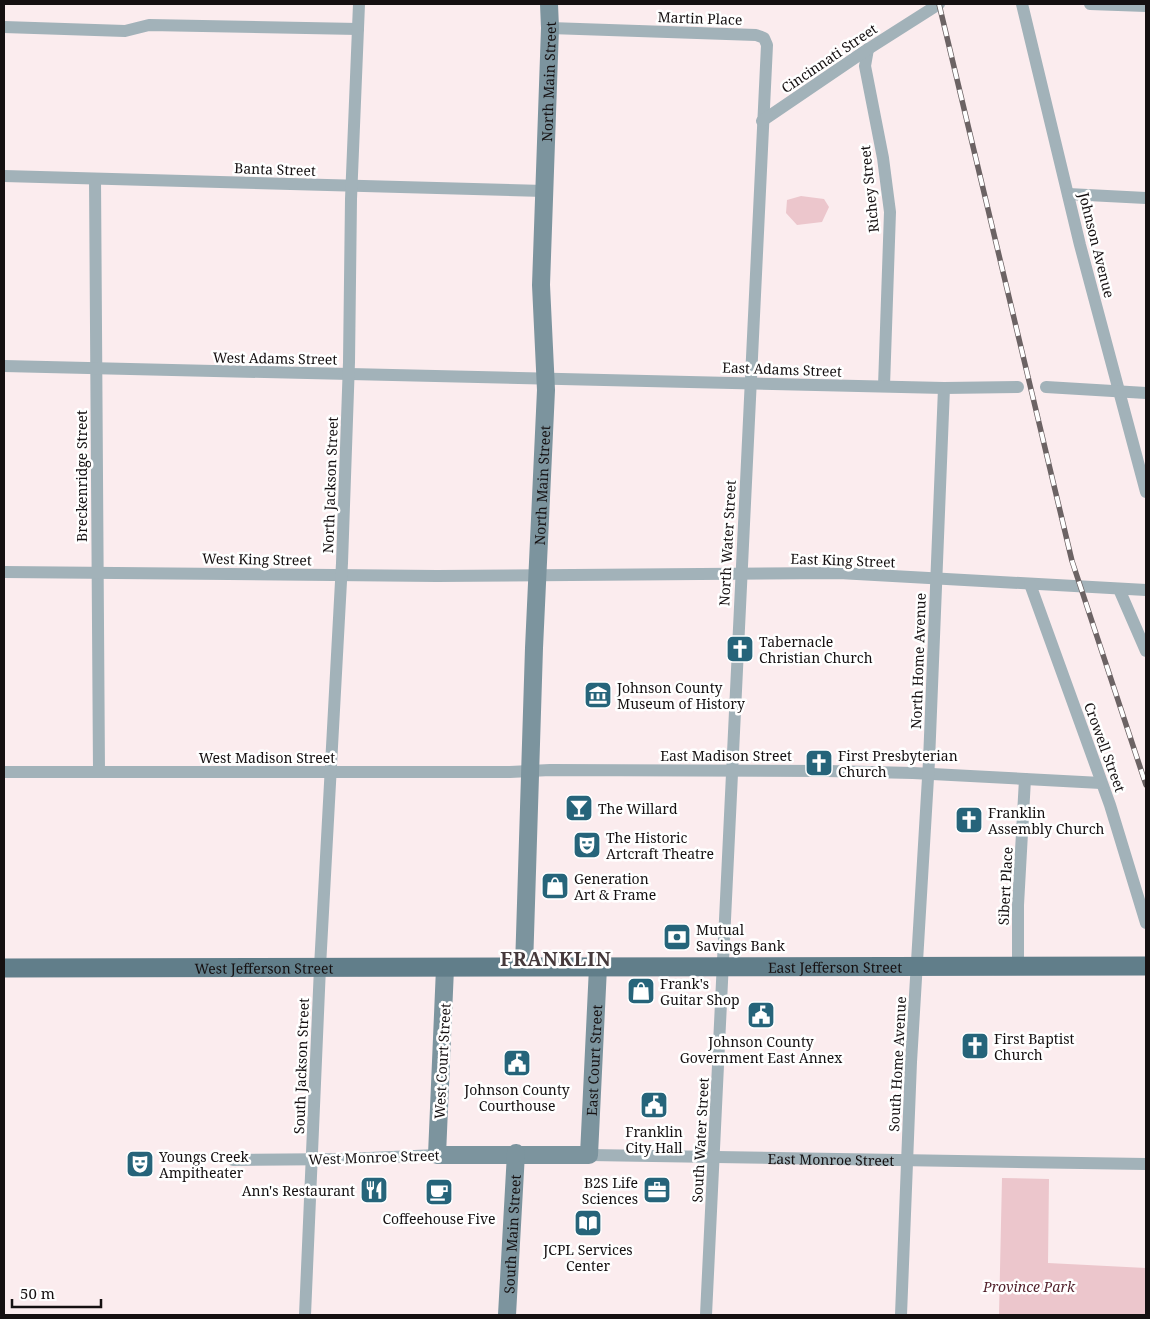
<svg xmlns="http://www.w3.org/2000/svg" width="1150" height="1319" font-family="'Noto Serif',serif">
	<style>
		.green { fill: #ecc6cc }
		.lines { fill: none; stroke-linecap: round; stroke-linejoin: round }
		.street { stroke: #a2b2b9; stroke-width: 12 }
		.secondary { stroke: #7c949e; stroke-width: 18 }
		.primary { stroke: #617e8a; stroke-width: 19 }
		.rail-casing { stroke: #6c6364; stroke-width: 5.5 }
		.rail { stroke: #fff; stroke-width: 4; stroke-dasharray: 11; stroke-linecap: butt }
		.labels { text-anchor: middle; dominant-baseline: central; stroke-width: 5; stroke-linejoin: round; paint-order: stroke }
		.street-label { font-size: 14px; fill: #151011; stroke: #fff }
		.poi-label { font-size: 14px; fill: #151011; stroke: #fff; text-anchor: start }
		.park-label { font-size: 14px; font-style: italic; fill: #511f2a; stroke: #fff }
		.district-label { font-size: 19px; font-weight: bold; letter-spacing: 1px; fill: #45393b; stroke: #fff }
	</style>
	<rect width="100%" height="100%" fill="#fbecee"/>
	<path class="green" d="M801,196L824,199L829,207L822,222L797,225L786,213L787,200Z
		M1002,1178L1049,1179L1048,1263L1146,1268V1315H999Z"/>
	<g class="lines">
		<g class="street">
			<path d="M1022,4L1080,245L1146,492"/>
			<path d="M1090,4L1146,6"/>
			<path d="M4,27L125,31L149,25L358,29"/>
			<path d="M550,28L756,35L764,38L767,45L706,1315"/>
			<path d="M868,49L865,66L883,158L890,212L884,386"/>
			<path d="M762,121L865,51L939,4"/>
			<path d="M4,176L544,191"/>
			<path d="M95,179L99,772"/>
			<path d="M1068,194L1146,198"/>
			<path d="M4,366L944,388L1018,387"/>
			<path d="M1046,387L1146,393"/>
			<path d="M4,572L437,576L839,573L1146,590"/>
			<path d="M1030,584L1110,805L1146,923"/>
			<path d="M1119,589L1146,651"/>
			<path d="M4,772H510L550,770L827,771L913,773L1101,783"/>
			<path d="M1018,965V905L1025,779"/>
			<path id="s1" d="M589,1155L1146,1164"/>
			<path d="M233,1160L346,1159L437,1155"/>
			<path d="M305,1315L320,967L342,563L349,362L351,199L359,4"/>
			<path d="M901,1315L911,1062L929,761L944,388"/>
		</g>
		<g class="secondary">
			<path id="s2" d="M524,967L534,648L546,390L541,285L550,28L549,4"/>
			<path id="s3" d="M445,968L437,1155H589L598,967"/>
			<path id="s4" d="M507,1315L516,1153"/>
		</g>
		<path class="primary" id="s5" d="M4,968L1146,966"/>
		<defs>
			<path id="rail" d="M939,4L1072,561L1146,785"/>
		</defs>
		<use href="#rail" class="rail-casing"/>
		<use href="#rail" class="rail"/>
	</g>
	<defs>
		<symbol id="church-square" viewBox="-11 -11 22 22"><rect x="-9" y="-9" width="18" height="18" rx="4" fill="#26647a" stroke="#fff"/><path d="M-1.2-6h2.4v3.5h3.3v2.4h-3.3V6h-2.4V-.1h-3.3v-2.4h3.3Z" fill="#fff"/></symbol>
		<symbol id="museum-square" viewBox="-11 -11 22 22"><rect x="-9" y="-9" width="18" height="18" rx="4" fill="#26647a" stroke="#fff"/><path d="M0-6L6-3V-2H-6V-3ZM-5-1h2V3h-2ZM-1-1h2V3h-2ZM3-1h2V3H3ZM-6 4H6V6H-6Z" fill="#fff"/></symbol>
		<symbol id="bar-square" viewBox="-11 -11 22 22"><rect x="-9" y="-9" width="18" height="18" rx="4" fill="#26647a" stroke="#fff"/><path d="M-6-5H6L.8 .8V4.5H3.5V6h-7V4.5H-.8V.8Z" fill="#fff"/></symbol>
		<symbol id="theatre-square" viewBox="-11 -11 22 22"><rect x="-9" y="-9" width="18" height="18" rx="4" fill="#26647a" stroke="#fff"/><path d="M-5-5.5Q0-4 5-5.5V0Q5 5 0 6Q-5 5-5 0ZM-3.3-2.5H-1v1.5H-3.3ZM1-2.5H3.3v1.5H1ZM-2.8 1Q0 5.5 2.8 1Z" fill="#fff"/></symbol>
		<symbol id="shop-square" viewBox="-11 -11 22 22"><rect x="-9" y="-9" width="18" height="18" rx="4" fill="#26647a" stroke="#fff"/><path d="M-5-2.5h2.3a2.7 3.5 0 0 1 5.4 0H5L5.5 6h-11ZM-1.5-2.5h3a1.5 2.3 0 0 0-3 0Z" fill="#fff"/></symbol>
		<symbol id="bank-square" viewBox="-11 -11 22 22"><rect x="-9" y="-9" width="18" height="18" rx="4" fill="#26647a" stroke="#fff"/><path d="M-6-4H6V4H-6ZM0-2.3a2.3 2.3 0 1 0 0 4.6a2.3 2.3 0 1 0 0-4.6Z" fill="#fff"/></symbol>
		<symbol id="civic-square" viewBox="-11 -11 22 22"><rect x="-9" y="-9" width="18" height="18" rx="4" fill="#26647a" stroke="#fff"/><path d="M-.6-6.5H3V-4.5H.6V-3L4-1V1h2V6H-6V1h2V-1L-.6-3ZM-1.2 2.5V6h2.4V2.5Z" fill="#fff"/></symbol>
		<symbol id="restaurant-square" viewBox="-11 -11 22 22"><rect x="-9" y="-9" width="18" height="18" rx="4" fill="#26647a" stroke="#fff"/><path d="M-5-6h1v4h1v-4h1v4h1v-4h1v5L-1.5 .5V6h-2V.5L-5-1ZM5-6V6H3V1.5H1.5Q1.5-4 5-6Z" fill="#fff"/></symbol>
		<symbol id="office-square" viewBox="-11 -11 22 22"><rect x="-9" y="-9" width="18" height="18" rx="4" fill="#26647a" stroke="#fff"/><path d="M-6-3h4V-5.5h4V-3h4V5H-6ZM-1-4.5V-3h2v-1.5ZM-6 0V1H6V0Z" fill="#fff"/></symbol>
		<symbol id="cafe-square" viewBox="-11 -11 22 22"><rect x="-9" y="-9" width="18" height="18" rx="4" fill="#26647a" stroke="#fff"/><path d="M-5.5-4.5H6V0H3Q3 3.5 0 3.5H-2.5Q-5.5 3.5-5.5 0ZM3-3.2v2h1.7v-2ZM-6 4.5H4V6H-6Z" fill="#fff"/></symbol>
		<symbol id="library-square" viewBox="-11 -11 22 22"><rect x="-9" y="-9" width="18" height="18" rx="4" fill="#26647a" stroke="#fff"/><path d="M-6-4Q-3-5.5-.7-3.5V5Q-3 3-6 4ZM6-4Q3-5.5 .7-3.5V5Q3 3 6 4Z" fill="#fff"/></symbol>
	</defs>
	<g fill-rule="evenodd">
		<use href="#church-square" x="724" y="633" width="32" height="32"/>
		<use href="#museum-square" x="582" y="679" width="32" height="32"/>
		<use href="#church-square" x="803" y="747" width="32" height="32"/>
		<use href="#bar-square" x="563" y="792" width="32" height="32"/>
		<use href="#church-square" x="953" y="804" width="32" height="32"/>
		<use href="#theatre-square" x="571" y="829" width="32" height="32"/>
		<use href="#shop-square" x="539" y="870" width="32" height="32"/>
		<use href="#bank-square" x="661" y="921" width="32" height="32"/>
		<use href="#shop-square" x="625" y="975" width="32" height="32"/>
		<use href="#civic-square" x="745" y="999" width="32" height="32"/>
		<use href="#church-square" x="959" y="1030" width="32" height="32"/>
		<use href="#civic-square" x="501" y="1047" width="32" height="32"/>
		<use href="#civic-square" x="638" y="1089" width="32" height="32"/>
		<use href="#theatre-square" x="124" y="1148" width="32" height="32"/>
		<use href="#restaurant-square" x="358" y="1174" width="32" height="32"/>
		<use href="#office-square" x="641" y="1174" width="32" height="32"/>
		<use href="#cafe-square" x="423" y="1176" width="32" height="32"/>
		<use href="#library-square" x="572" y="1207" width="32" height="32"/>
	</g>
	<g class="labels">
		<g class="street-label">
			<text transform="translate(700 18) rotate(2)">Martin Place</text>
			<text transform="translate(829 58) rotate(-34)">Cincinnati Street</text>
			<text stroke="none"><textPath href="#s2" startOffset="886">North Main Street</textPath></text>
			<text transform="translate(275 169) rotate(2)">Banta Street</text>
			<text transform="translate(869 189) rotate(-96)">Richey Street</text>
			<text transform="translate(1097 245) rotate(76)">Johnson Avenue</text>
			<text transform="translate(275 358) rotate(1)">West Adams Street</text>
			<text transform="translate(782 369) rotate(2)">East Adams Street</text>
			<text transform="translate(81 476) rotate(-90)">Breckenridge Street</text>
			<text transform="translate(330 485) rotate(-88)">North Jackson Street</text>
			<text stroke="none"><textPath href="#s2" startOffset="482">North Main Street</textPath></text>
			<text transform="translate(727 543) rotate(-87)">North Water Street</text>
			<text transform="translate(257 559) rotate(1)">West King Street</text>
			<text transform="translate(843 560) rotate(2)">East King Street</text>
			<text transform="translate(918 661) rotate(-88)">North Home Avenue</text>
			<text transform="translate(1105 747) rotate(70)">Crowell Street</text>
			<text x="726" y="755">East Madison Street</text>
			<text x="267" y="757">West Madison Street</text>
			<text transform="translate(1005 886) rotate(-87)">Sibert Place</text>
			<text stroke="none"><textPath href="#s5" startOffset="831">East Jefferson Street</textPath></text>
			<text stroke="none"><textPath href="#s5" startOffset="260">West Jefferson Street</textPath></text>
			<text transform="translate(442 1061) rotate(-87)">West Court Street</text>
			<text stroke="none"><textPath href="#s3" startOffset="434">East Court Street</textPath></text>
			<text transform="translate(897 1064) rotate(-87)">South Home Avenue</text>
			<text transform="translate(301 1066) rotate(-88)">South Jackson Street</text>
			<text transform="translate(700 1140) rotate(-87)">South Water Street</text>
			<text transform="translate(374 1157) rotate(-2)">West Monroe Street</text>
			<text stroke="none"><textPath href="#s1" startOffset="242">East Monroe Street</textPath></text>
			<text stroke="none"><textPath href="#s4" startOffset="81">South Main Street</textPath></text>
		</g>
		<g class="poi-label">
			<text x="759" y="641">Tabernacle<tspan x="759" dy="16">Christian Church</tspan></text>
			<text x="617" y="687">Johnson County<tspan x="617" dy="16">Museum of History</tspan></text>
			<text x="838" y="755">First Presbyterian<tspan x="838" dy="16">Church</tspan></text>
			<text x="598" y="808">The Willard</text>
			<text x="988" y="812">Franklin<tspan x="988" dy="16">Assembly Church</tspan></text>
			<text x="606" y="837">The Historic<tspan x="606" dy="16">Artcraft Theatre</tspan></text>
			<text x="574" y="878">Generation<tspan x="574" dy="16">Art &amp; Frame</tspan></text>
			<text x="696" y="929">Mutual<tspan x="696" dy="16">Savings Bank</tspan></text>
			<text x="660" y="983">Frank's<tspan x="660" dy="16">Guitar Shop</tspan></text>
			<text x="994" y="1038">First Baptist<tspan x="994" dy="16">Church</tspan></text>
			<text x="761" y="1041" text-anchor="middle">Johnson County<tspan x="761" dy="16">Government East Annex</tspan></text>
			<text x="517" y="1089" text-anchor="middle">Johnson County<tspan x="517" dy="16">Courthouse</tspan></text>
			<text x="654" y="1131" text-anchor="middle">Franklin<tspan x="654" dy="16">City Hall</tspan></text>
			<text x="159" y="1156">Youngs Creek<tspan x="159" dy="16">Ampitheater</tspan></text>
			<text x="638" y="1182" text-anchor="end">B2S Life<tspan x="638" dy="16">Sciences</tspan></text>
			<text x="355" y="1190" text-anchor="end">Ann's Restaurant</text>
			<text x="439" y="1218" text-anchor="middle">Coffeehouse Five</text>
			<text x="588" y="1249" text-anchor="middle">JCPL Services<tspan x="588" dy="16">Center</tspan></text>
		</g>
		<g class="park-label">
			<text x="1029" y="1286">Province Park</text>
		</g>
		<g class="district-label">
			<text x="556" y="959">FRANKLIN</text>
		</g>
	</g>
	<rect width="1150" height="1319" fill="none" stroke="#151011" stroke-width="10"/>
	<path d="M12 1299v8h89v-8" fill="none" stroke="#151011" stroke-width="2.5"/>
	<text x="20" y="1299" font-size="15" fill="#151011" stroke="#ffffff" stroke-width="4" paint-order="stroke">50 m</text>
</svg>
